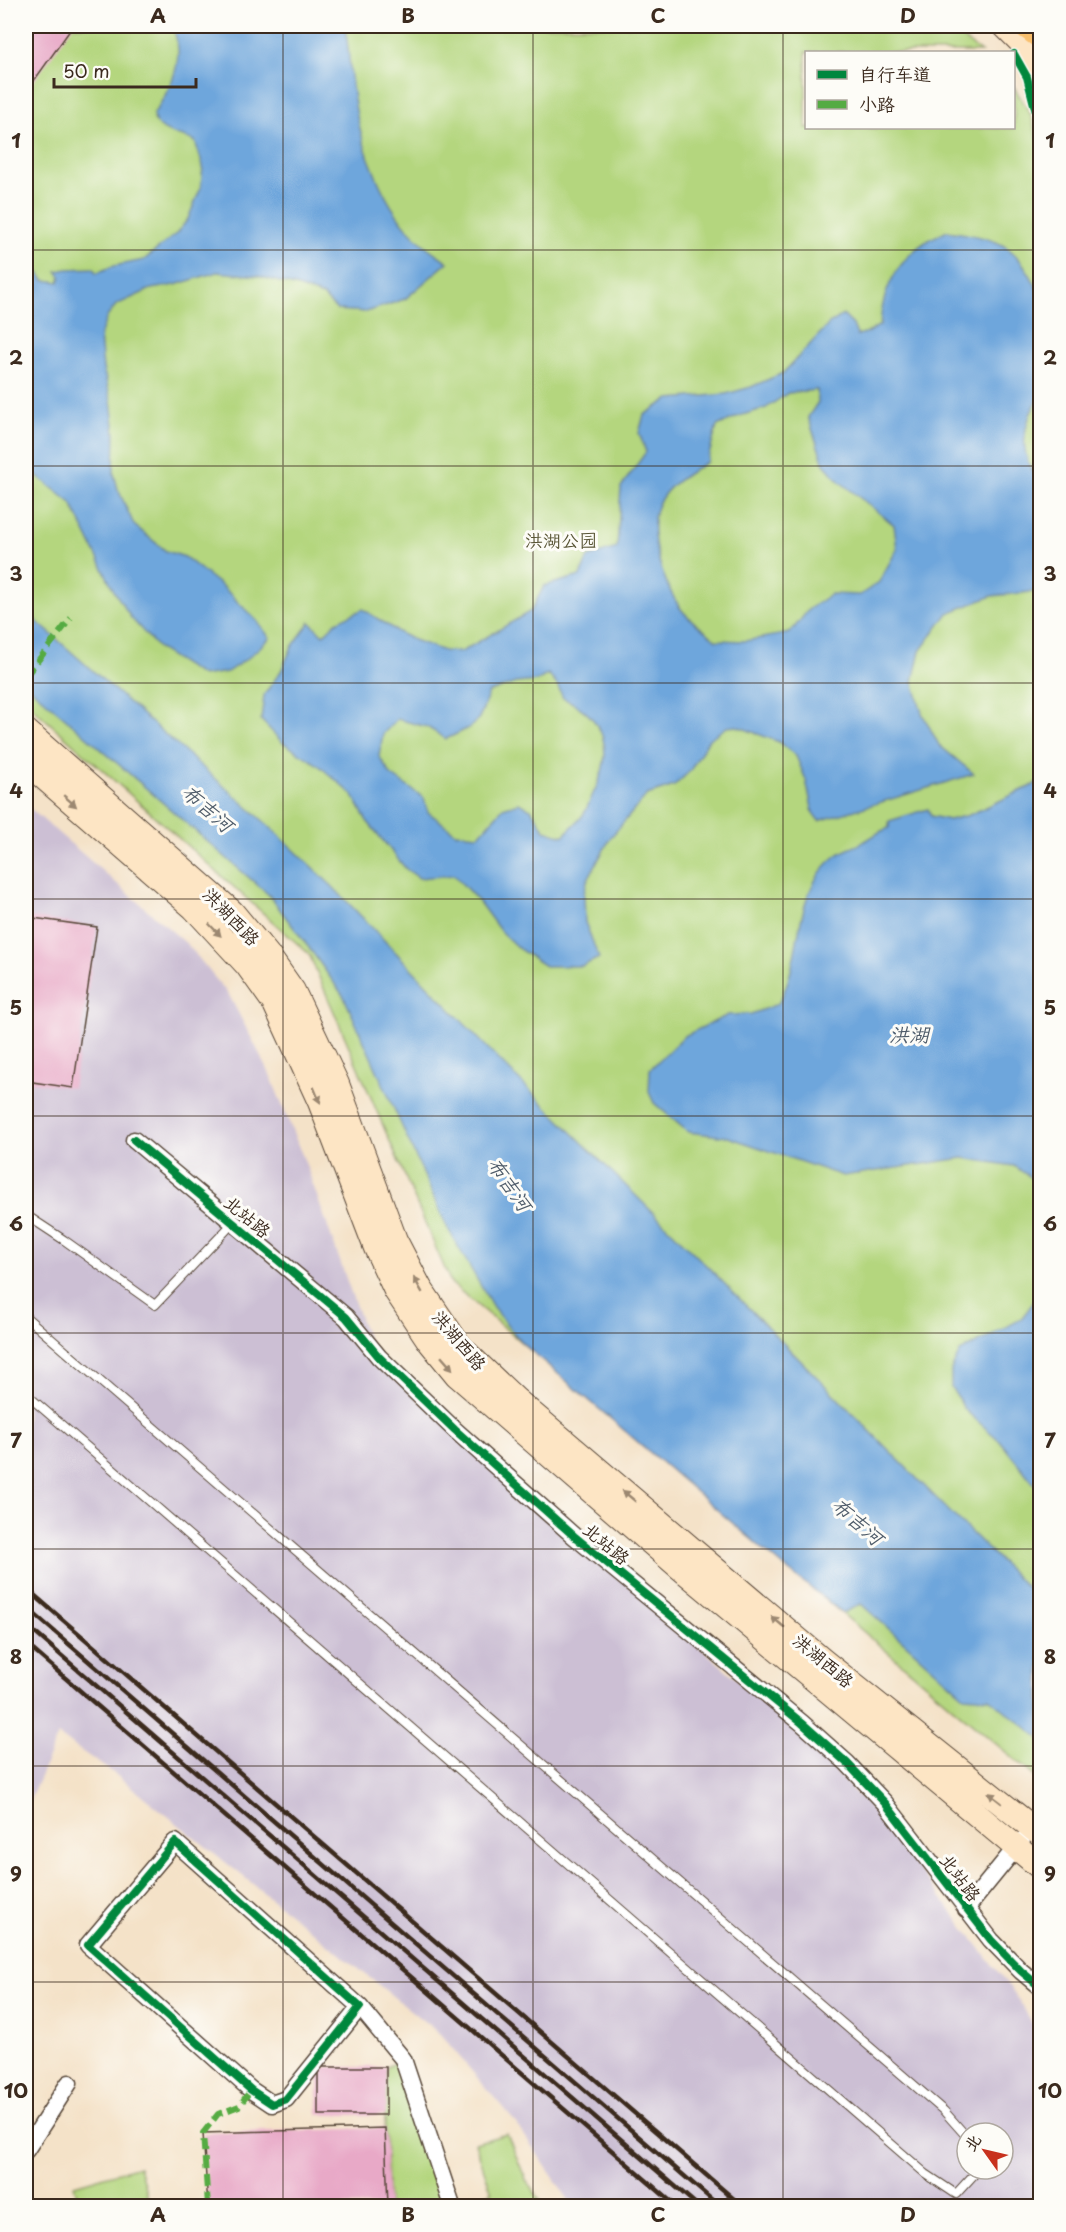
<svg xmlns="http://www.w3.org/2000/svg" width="1066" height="2232" font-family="'Playpen Sans','LXGW WenKai TC',sans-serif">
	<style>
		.industrial { fill: #ccbfd4; fill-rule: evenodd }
		.green { fill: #b4d67e; stroke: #78804e; stroke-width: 1.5 }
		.water { fill: #6ea6dc; stroke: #54687d; stroke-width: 1.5; fill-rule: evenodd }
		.building { fill: #e8a9c7 }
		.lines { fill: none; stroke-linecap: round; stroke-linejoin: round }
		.service-casing { stroke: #574638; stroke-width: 10 }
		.minor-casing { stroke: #574638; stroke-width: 19 }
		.secondary-casing { stroke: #574638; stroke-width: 26 }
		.trunk-casing { stroke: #574638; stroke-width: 29 }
		.service { stroke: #fff; stroke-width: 8 }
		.minor { stroke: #fff; stroke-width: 16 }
		.secondary { stroke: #fde5c4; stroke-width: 24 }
		.trunk { stroke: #f9bf6c; stroke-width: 27 }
		.rail { stroke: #3b2a1e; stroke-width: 4.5 }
		.quiet { stroke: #55ab43; stroke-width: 6; stroke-dasharray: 12 6; stroke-linecap: butt }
		.cycleway-casing { stroke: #fdfcf7; stroke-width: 11 }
		.cycleway { stroke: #00873e; stroke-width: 8 }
		.oneway { fill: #9c8871 }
		.grid { fill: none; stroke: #3b2a1e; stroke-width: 1.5; stroke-opacity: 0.55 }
		.labels { text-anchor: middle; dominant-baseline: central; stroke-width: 6; stroke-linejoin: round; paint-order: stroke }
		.park-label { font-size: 18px; fill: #595536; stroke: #fdfcf7 }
		.street-label { font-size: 18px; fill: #3b2a1e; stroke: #fdfcf7 }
		.water-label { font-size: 20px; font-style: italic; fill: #4f5c6a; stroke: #fdfcf7 }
		.neatline { fill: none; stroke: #3b2a1e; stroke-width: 2 }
		.grid-label { font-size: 20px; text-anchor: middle; font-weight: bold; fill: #3b2a1e }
	</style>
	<rect width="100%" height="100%" fill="#fdfcf7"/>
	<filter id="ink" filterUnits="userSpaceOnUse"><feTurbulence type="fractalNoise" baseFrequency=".0167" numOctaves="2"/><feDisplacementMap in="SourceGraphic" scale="12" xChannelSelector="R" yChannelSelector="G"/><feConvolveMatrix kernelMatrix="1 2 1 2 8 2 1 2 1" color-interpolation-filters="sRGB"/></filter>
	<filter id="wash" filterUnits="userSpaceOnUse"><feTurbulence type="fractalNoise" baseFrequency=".008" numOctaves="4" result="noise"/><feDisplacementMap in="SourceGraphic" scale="24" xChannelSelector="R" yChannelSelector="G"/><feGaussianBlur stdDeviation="1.35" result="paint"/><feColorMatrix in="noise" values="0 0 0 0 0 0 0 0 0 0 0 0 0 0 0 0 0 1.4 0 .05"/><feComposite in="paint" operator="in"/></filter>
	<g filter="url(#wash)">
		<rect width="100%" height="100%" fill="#f4e2c8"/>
		<path class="industrial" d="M26,805L188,945L229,995L269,1072L305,1162L376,1363L805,1739L882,1821L1015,1994L1040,2036V2206H573L516,2123L440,2034L119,1777L58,1735L26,1809ZM967,2133H1003V2169H967Z"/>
		<path class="green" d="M26,26H944L981,52H806V128H1014V87L1031,115L1040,148V1781L451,1283L309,954L26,702Z
			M403,2059L452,2204L492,2193L475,2143L507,2134L526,2180L544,2206H388L385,2128L386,2067Z
			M139,2166L150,2206H80L74,2185Z"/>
		<path class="water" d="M173,26H345C349,50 350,75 354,99C361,147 384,211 422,243C430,250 440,256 448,262L405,299L366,312L337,310L323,296L298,287L258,276L217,272L175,285L151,289L116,305L107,317L100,335L103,368L111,400L115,433L114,474L118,489L134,525L166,551L185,557L223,587L257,621L270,638L248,658L227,672L202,676L159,649L131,618L114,591L71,503L26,467V303L30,300L29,292L26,290V279L38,272L44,280L59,282L61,276L57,271L67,269L94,268L96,273L114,266L144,260L177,233L188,219L201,187L203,166L195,141C180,135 156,133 153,115C165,97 177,77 178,54C179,45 175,35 173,26Z
			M948,231C964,234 990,237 1004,246C1020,255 1034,279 1040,296C1040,327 1043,359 1040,390C1040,399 1033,407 1030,415C1021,439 1023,462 1040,480V591L992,596L948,613L920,651L913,681L922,713L939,745L974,774L819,821L813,813L806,780L796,756L779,742L737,726L727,727L709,739L690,771L674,786L647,795L611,837L595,866L587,881L584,894L585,922L599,958L582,966H545L519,949L501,932L479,902L454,875L419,878L406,869L367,821L352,794L317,764L282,742L261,720L264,695L281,671L292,647L310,622L323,635L336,622L363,609L398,632L414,640L444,651L461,652L531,611L544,586L580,576L588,557L617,548L621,487L646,452L639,433L644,415L669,399L726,394L751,387L783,373L829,324L843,315L853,325L857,335L869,332L880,325C883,281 906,246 948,231ZM817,390L818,402L808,417L824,464L839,481L894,525L897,549L879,582L860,595L831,594L809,609L790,633L745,641L716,640C705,630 690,621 681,609C663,584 641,523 663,496C674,481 691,472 707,462L717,426L739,416L766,408L788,393ZM548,674L557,685L563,698C607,718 615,752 593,794C590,801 587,809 583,815C577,823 569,829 563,836L545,830L531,809L519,803L503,808L479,835L456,833L428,812L424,798L391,775L379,756L383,734L397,719L427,727L446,739C479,723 477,727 489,692L516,683L537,681Z
			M26,612L268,825L333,887L506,1067L712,1271L951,1513L1040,1600V1738L989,1698L964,1696L861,1604L843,1613L784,1567L521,1342L493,1307L448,1229L344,997L310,949L269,895L26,684Z
			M1040,782V1189L1034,1180L1014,1166L963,1158L843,1176L728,1137L688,1132L654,1103L649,1092L650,1069L684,1036L728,1015L751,1014L778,1004C805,957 790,892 836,856C845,849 856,847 865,841C874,836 879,831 889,828V821L928,809L931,816L949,820L969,815Z
			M1040,1289V1491L999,1440L965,1410L951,1387V1370L960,1352L1021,1319L1039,1295Z"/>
		<g id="blocks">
			<path class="building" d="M26,26H73L26,92Z
				M26,917L97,927L73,1088L26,1081Z
				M318,2067H386V2115H318Z
				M385,2128L388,2206H208L203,2133Z"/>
		</g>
	</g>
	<g filter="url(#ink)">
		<use href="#blocks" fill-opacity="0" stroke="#574638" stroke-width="1.5"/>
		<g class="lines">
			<defs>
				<path id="service" d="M26,1215L64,1240L155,1305L233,1223
					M26,1317L944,2111L967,2137
					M26,1394L926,2174L956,2194L979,2169"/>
				<path id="minor" d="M134,1140L346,1317L379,1357L455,1430L574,1536L802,1723L847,1763L885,1803L991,1940L1021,1971L1040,1987
					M175,1842L360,2007L286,2099L272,2104L251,2090L88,1945Z
					M966,1909L1022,1840
					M360,2007L403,2059L452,2206
					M26,2150L69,2083"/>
				<path id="secondary" d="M1005,26L1022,43L1040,71
					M26,731L232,912L267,954L293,991L337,1084L395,1240L420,1288L460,1347L516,1400L822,1660L1040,1834
					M26,762L194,908L247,965L275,1004L320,1102L376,1248L396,1291L430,1342L457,1375L678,1566L1040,1867"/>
				<path id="trunk" d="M1028,26L1040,35"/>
			</defs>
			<use href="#service" class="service-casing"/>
			<use href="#minor" class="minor-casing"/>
			<use href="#secondary" class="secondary-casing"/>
			<use href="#trunk" class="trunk-casing"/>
			<use href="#service" class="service"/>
			<use href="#minor" class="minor"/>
			<use href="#secondary" class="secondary"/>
			<use href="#trunk" class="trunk"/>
			<path class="rail" d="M26,1588L742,2206
				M26,1607L719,2206
				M26,1625L698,2206
				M26,1644L676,2206"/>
			<path class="quiet" d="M26,676L71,618
				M208,2206L203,2133L218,2114L239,2106L251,2090"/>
			<defs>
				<path id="cycleway" d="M1014,54L1027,77L1040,128
					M134,1140L346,1317L379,1357L455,1430L574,1536L802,1723L847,1763L885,1803L991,1940L1021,1971L1040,1987
					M175,1842L360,2007L286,2099L272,2104L251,2090L88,1945Z"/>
			</defs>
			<use href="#cycleway" class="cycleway-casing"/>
			<use href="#cycleway" class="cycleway"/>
		</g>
		<defs><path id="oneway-solid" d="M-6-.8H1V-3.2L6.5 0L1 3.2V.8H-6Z" transform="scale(1.5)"/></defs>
		<g class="oneway">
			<use href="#oneway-solid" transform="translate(70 801) rotate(41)"/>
			<use href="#oneway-solid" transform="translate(215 930) rotate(46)"/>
			<use href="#oneway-solid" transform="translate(317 1095) rotate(67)"/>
			<use href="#oneway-solid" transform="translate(418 1285) rotate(-120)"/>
			<use href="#oneway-solid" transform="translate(447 1363) rotate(49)"/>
			<use href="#oneway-solid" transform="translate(629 1496) rotate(-140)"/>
			<use href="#oneway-solid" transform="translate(778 1622) rotate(-140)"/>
			<use href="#oneway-solid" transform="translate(995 1798) rotate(-142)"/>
		</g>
	</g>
	<path class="grid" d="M283,26V2206M533,26V2206M783,26V2206M26,250H1040M26,466H1040M26,683H1040M26,899H1040M26,1116H1040M26,1333H1040M26,1549H1040M26,1766H1040M26,1982H1040"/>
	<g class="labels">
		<g class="park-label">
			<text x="561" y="539">洪湖公园</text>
		</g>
		<g class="street-label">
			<text transform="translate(232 916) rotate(46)">洪湖西路</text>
			<text transform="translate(248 1216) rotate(40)">北站路</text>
			<text transform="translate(460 1340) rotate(50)">洪湖西路</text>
			<text transform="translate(607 1543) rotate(40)">北站路</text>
			<text transform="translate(824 1660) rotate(40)">洪湖西路</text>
			<text transform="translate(961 1877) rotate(53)">北站路</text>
		</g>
		<g class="water-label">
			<text transform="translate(208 808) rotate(41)">布吉河</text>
			<text x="909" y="1034">洪湖</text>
			<text transform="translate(510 1184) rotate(55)">布吉河</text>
			<text transform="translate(858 1521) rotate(41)">布吉河</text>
		</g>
	</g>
	<rect width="1066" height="2232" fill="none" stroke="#fdfcf7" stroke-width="66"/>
	<rect x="805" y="51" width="210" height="78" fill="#fdfcf7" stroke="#afa8a0" stroke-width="1.5"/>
	<rect x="817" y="70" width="30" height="9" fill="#00873e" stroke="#afa8a0" stroke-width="1.5"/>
	<text x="859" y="81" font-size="18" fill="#3b2a1e">自行车道</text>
	<rect x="817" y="100" width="30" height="9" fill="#55ab43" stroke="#afa8a0" stroke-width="1.5"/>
	<text x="859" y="111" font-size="18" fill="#3b2a1e">小路</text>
	<g transform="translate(985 2151) rotate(304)"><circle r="28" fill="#fdfcf7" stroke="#afa8a0" stroke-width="1.5"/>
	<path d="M0-4.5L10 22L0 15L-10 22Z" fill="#c8321e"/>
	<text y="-9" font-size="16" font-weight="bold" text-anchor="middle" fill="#3b2a1e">北</text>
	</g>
	<path d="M54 78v9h142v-9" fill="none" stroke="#3b2a1e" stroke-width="3"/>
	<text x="63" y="78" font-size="18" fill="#3b2a1e" stroke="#fdfcf7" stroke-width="4.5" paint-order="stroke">50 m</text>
	<rect x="33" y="33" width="1000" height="2166" class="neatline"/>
	<g class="grid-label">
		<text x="158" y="23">A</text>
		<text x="408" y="23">B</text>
		<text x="658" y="23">C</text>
		<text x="908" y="23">D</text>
		<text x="16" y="148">1</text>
		<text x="1050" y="148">1</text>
		<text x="16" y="365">2</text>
		<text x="1050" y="365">2</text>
		<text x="16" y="581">3</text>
		<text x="1050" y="581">3</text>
		<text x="16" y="798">4</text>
		<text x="1050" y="798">4</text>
		<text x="16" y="1015">5</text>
		<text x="1050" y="1015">5</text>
		<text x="16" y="1231">6</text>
		<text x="1050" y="1231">6</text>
		<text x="16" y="1448">7</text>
		<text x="1050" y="1448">7</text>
		<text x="16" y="1664">8</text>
		<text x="1050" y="1664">8</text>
		<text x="16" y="1881">9</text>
		<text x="1050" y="1881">9</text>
		<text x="16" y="2098">10</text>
		<text x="1050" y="2098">10</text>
		<text x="158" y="2222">A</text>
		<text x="408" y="2222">B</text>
		<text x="658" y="2222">C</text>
		<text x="908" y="2222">D</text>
	</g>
</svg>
